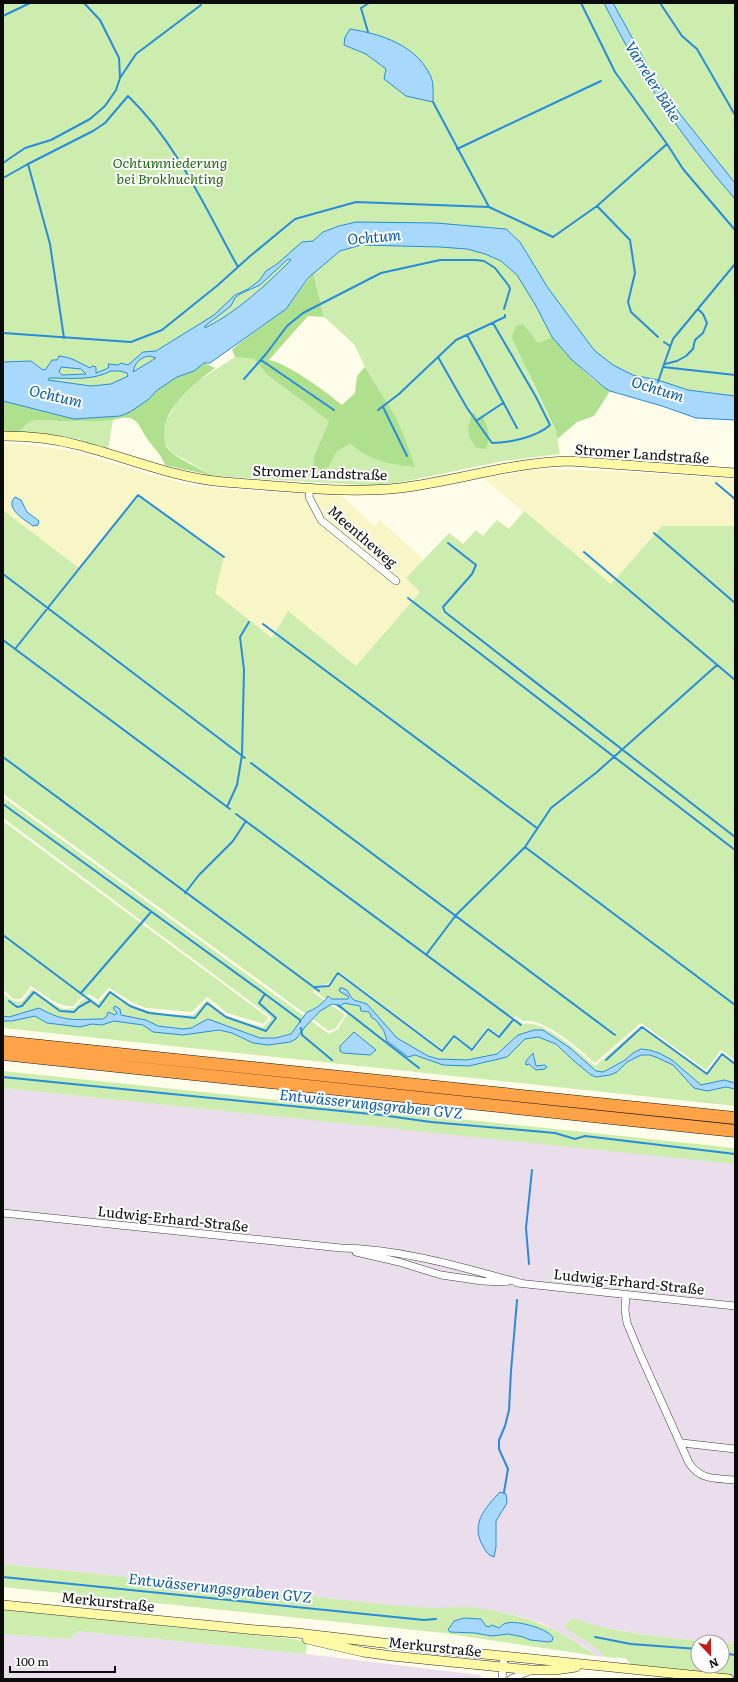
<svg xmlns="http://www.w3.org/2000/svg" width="738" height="1682" font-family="Literata,serif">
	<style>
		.industrial { fill: #ebdeec }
		.farmland { fill: #f8f6c7 }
		.green { fill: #cdedaf }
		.forest { fill: #afe08d }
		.water { fill: #a8d9fd; stroke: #278cdb; fill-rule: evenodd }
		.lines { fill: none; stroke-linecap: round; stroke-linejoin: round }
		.stream { stroke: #278cdb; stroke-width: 2 }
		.street-casing { stroke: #3e3e3e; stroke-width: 8 }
		.secondary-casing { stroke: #2d2d2d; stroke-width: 10 }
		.highway-casing { stroke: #1c1c1c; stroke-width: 13 }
		.street { stroke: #fff; stroke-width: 7 }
		.secondary { stroke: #fff9a5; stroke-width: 9 }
		.highway { stroke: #ffa348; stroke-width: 12 }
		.labels { text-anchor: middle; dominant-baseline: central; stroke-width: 4; stroke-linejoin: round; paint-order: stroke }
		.park-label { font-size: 14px; font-style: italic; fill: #236916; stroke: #fff }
		.street-label { font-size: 14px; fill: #0b0b0b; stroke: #fff }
		.water-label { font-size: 15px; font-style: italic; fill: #095ca9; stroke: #fff }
	</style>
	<rect width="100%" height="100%" fill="#fffcea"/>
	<path class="industrial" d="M3,1088L735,1163V1644L669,1638L629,1632L590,1625L572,1618L565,1627L593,1646L605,1657L596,1656L582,1645L541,1623L511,1614L477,1608H431L392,1605L3,1564Z
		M77,1631L306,1654L480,1675L483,1679H3V1634L71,1639Z"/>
	<path class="farmland" d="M3,444H24L73,451L159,477L192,485L225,489L342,496L374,526L380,520L424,560L406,578L420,592L356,666L288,611L272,638L214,593L138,496L79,568L3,510Z
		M552,469L612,471L735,479V526H662L611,584L484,479L529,470Z"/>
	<path class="green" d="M3,3H735V412L606,379L521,271L462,240L346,243L122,399L3,391Z
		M361,245C406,245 487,238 518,276C532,294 542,317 552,337L538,343L525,364L533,384L556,432L560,454L503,461L407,481L379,486L214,476L171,452L164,442V425L178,400L195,383L235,357L254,359L266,374L329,421L315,454L328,468L337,451L350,444L359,450L415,467L410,451L397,419L365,367L354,344L324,317L313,273L340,251Z
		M35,420L81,422L113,420L108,450L78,439L19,432L28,423Z
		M138,495L224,557L215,593L272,638L288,611L356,666L420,592L406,578L449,533L463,544L476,530L483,536L497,520L509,529L524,511L611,584L662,526H735V1060L721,1050L706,1070L641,1023L595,1063C580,1050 544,1017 523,1021L515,1016L499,1035L487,1027L472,1049L454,1035L442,1049L339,972C332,981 329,985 317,986L313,992L345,1015L336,1028L329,1031L3,794V510L79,568Z
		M3,797L329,1034L338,1029L347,1014L316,992L318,988C329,987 332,984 339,975L442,1051L454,1038L473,1052L488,1030L499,1038L516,1018L523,1024C544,1019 580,1053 595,1066L641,1026L706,1073L722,1053L735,1063V1106L3,1028V993C9,998 14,1003 22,1001L32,989L55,1005L64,1009L75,1008L81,1001L88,996L98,1003L109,991C117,996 125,1002 134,1006C151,1013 175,1016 193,1015L207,1000L226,1016L263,1027L270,1020L271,1017L3,818Z
		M3,821L269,1018L263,1024L227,1013L207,997L192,1012L146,1008L133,1003L109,988L98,1000L89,994L80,999L74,1006C57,1008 45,995 31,986L21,999H14L3,990Z
		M3,1071L735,1148V1164L3,1088Z
		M3,1564L392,1605C406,1606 421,1607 435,1608C449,1608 464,1606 478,1608C524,1615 559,1628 596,1656L443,1633L3,1587Z
		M3,1610L294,1639L307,1642L306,1654L77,1631L71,1639L3,1634Z
		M572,1618C616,1634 666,1637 712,1642H698V1666H722V1643L735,1644V1676L630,1665V1663L625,1658L605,1657L593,1646L564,1627Z"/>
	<path class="forest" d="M313,273L324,317L308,316L269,360C289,364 326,392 342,405L355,393L357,376L365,367L397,419L410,451L415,467C387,464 373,461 350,444L337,451L328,468L313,470L315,454L329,421L266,374L254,359L235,357L232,350L237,345L286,309Z
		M523,324L538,343L552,337C569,357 587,377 610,391L594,416L577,422L557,439L556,431L512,338L516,326Z
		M204,363L215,368C195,383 165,406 164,433C164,441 165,447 171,452C180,460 203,470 214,476L165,465C160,452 153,448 146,437C142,431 140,424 134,420C126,415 120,419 112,420C87,423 61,421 35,420L28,423L19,432H3V401L74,419L120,416L149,399L156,391L177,377L194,371Z
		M473,412L478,418L482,415C488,427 491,436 486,449L477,448C465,434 467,429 473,412Z"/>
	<path class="water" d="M604,3H613L651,72L680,114L735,183V199C682,138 640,76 604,3Z
		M350,29C381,34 417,45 431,77C434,84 433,95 433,102L406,96L384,79L386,69L366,54L344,45L345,37Z
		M356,222L436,223L506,229L520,242L548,288L594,350L613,365L633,375L658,380L688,390L735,396V420L696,418L662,406L610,391L605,388L572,360L552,337L536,306L517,275L501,261L485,254L467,249L440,247L361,245L340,251L308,278L286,309L210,363H204L194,371L177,377L156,391L149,399L130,412L120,416L74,419L3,401V362L31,361L43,370L46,369L52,360H57L59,356C71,357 80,363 90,368L92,366L96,367V373L106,369L109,367L108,364L118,365L121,363L128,365L143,352L156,351L214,315L235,295L248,289L259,281L266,271L277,264L302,242L313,241L323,232L339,226ZM288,259L291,260C266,285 237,312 205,328V326L231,306L235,298L240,294L260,285ZM149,356L156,358L133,372C135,363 139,358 149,356ZM61,367L81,369L86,374L62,375L59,372ZM111,371H120L127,373L128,376L111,384L91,386L48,380L49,378C70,378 92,381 111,371Z
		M15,497L21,500L27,512L39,521L38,525L33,526C25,520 4,508 15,497Z
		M340,988H342L347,990L351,997L354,1000L367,1004L397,1038L428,1056L438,1059L467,1060L497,1054L518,1035L534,1030H543L570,1048L596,1071L603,1072L609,1069L625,1060L633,1053L641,1049L649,1050L659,1053L672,1060L701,1085L724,1080L735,1083V1089L726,1087L707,1091L694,1088L673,1065L658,1058L650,1055H641L627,1062L617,1072L610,1075L596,1077L591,1075L574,1061L556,1044L538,1037L525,1039L507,1057L469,1066L443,1065L415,1055L408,1057L387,1041L384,1031L376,1020L371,1017C371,1010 365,1012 361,1011L360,1006L344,1003L339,1007L337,1005L332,1004L320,1011L305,1027L296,1039L290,1042L268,1045L253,1043L232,1033L219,1030L183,1035L153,1032L143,1025L114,1021L102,1025L92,1024L80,1027L47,1023L35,1016L12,1021H3V1016L9,1017L39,1008C66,1023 74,1019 103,1019L107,1016L108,1012L115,1015L117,1013L113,1008L115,1006L120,1009L121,1015L146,1020L158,1026L183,1029L191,1028L208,1019L260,1038H275L291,1034L307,1012C314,1010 324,1003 328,996L332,999H348L349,997L339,991Z
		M354,1032L376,1050L370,1055L343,1053L340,1051V1046Z
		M533,1053L536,1066L545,1065L547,1067L545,1069L536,1070L529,1064L526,1065V1061Z
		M500,1492L506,1494L507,1503L496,1521V1547L494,1557C488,1555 486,1552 483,1546C470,1524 485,1508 500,1492Z
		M464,1618L481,1619L486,1626L489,1627L492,1625L499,1628C501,1626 504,1623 507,1623C516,1620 550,1629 553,1638L552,1641L549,1642L530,1640L523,1637L508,1634L492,1636L475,1633L450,1632L448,1630L454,1621Z"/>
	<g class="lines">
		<path class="stream" d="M84,3L100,20L119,58L120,77
			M581,3L615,72L667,144
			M660,3L682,36L697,49L735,115
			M3,16L30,3
			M368,32L361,8L369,3
			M433,102L489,207L553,237L597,206L667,144L683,169L735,230
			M457,149L601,81
			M3,163L25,148L51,140L90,119L105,106L116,90L120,78L136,54L201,5
			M3,178L28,164
			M597,206L630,240L635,273L628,302L631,312L658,337
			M3,333L131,342L162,330L218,285L249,257L295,219L356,202L489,207
			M467,335L517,428
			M64,338L50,244L28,164L93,131L105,123L128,96C177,143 205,208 238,267
			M664,342L670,346
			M438,357L467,408L492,443C509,443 537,437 550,425L536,397L493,323
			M261,360L334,410
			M665,364L677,361L686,356L693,349L695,340L703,333L707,323L703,314L698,309
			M663,367L673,339L735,264
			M244,379L266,354L287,326L303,313L381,273L440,260H476L484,261L495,268L509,286L510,289L504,309
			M658,382L663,367L735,375
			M383,407L407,456
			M378,410L399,394L456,340L505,317V315
			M476,421L503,403
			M716,483L735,499
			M654,533L735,603
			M448,543L476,565L472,574L443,607L445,612L735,837
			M584,552L735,680
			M3,574L245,758
			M408,598L735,850
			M263,624L537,828
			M3,640L230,809
			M15,649L138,495L224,557
			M3,757L319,991
			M251,763L615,1035
			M3,804L265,994L300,1020V1022
			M227,807L237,785L242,755L244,670L240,637L249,622
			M236,814L521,1025
			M525,847L735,1005
			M185,893L199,875L233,841L246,821
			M3,935L99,1007L110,992L130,1006L149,1013L195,1018L207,1003L226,1017L266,1031L276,1018L259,1003L265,994
			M426,955L456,915L525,847L551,808L597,772L717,665
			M315,987L329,986L338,973L442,1051L454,1036L472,1050L488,1029L499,1037L513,1020
			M81,993L151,912
			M9,1001L17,1007L22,1006L34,992L60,1011L74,1012L79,1007L90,1001
			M338,1005L419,1068
			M301,1028L302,1035L332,1060
			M606,1060L642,1027L707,1074L722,1054L735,1064
			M3,1077L381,1115L431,1122L555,1133L575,1139L585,1136L735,1154
			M529,1264L526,1228L532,1170
			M504,1492L508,1469L499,1449V1440L505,1426L509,1410L511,1371L517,1300
			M3,1577L424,1620L436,1619
			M595,1637L631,1644L698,1649
			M722,1653L735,1655"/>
		<defs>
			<path id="street" d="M310,487L309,497L321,520L396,581
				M3,1213L341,1248C402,1249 461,1267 520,1283
				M356,1252L399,1262L441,1275L482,1281L506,1282
				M517,1283L735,1306
				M626,1294L625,1310L627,1323L640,1354L689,1463C701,1481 716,1478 735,1480
				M682,1443L735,1449
				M502,1679L504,1656
				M511,1679L529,1671"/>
			<path id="secondary" d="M3,436C28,436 53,438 78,445C126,457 174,478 224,482C281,486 344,494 400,488C457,481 512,462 570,461L735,473
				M3,1605L257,1630L297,1633L434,1649L729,1679
				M307,1639L363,1652L392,1656L531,1670H555L576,1667"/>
			<path id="highway" d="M3,1042L735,1118
				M3,1054L735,1131"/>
		</defs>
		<use href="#street" class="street-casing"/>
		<use href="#secondary" class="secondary-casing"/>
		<use href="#highway" class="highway-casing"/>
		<use href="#street" class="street"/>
		<use href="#secondary" class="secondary"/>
		<use href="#highway" class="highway"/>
	</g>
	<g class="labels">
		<g class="park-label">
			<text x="170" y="162">Ochtumniederung<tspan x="170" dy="16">bei Brokhuchting</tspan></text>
		</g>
		<g class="street-label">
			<text transform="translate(642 453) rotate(4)">Stromer Landstraße</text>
			<text transform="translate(320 472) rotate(2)">Stromer Landstraße</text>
			<text transform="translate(363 536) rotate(41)">Meentheweg</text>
			<text transform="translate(173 1218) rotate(6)">Ludwig-Erhard-Straße</text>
			<text transform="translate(629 1281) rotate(6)">Ludwig-Erhard-Straße</text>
			<text transform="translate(108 1601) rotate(6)">Merkurstraße</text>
			<text transform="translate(435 1646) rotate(6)">Merkurstraße</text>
		</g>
		<g class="water-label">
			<text transform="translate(654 81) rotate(58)">Varreler Bäke</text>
			<text transform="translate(374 236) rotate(-5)">Ochtum</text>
			<text transform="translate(658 388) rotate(17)">Ochtum</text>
			<text transform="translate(56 395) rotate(13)">Ochtum</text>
			<text transform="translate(371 1103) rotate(6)">Entwässerungsgraben GVZ</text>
			<text transform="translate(220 1587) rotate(6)">Entwässerungsgraben GVZ</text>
		</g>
	</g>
	<rect width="738" height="1682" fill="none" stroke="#0b0b0b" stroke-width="8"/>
	<g transform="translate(710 1654) rotate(158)"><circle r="19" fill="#ffffff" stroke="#9d9d9d"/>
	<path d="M0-3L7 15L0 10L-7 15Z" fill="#c91616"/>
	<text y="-6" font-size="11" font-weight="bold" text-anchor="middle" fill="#0b0b0b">N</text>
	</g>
	<path d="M10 1666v6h105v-6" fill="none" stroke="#0b0b0b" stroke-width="2"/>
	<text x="16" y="1666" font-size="12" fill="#0b0b0b" stroke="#ffffff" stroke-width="3" paint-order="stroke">100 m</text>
</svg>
